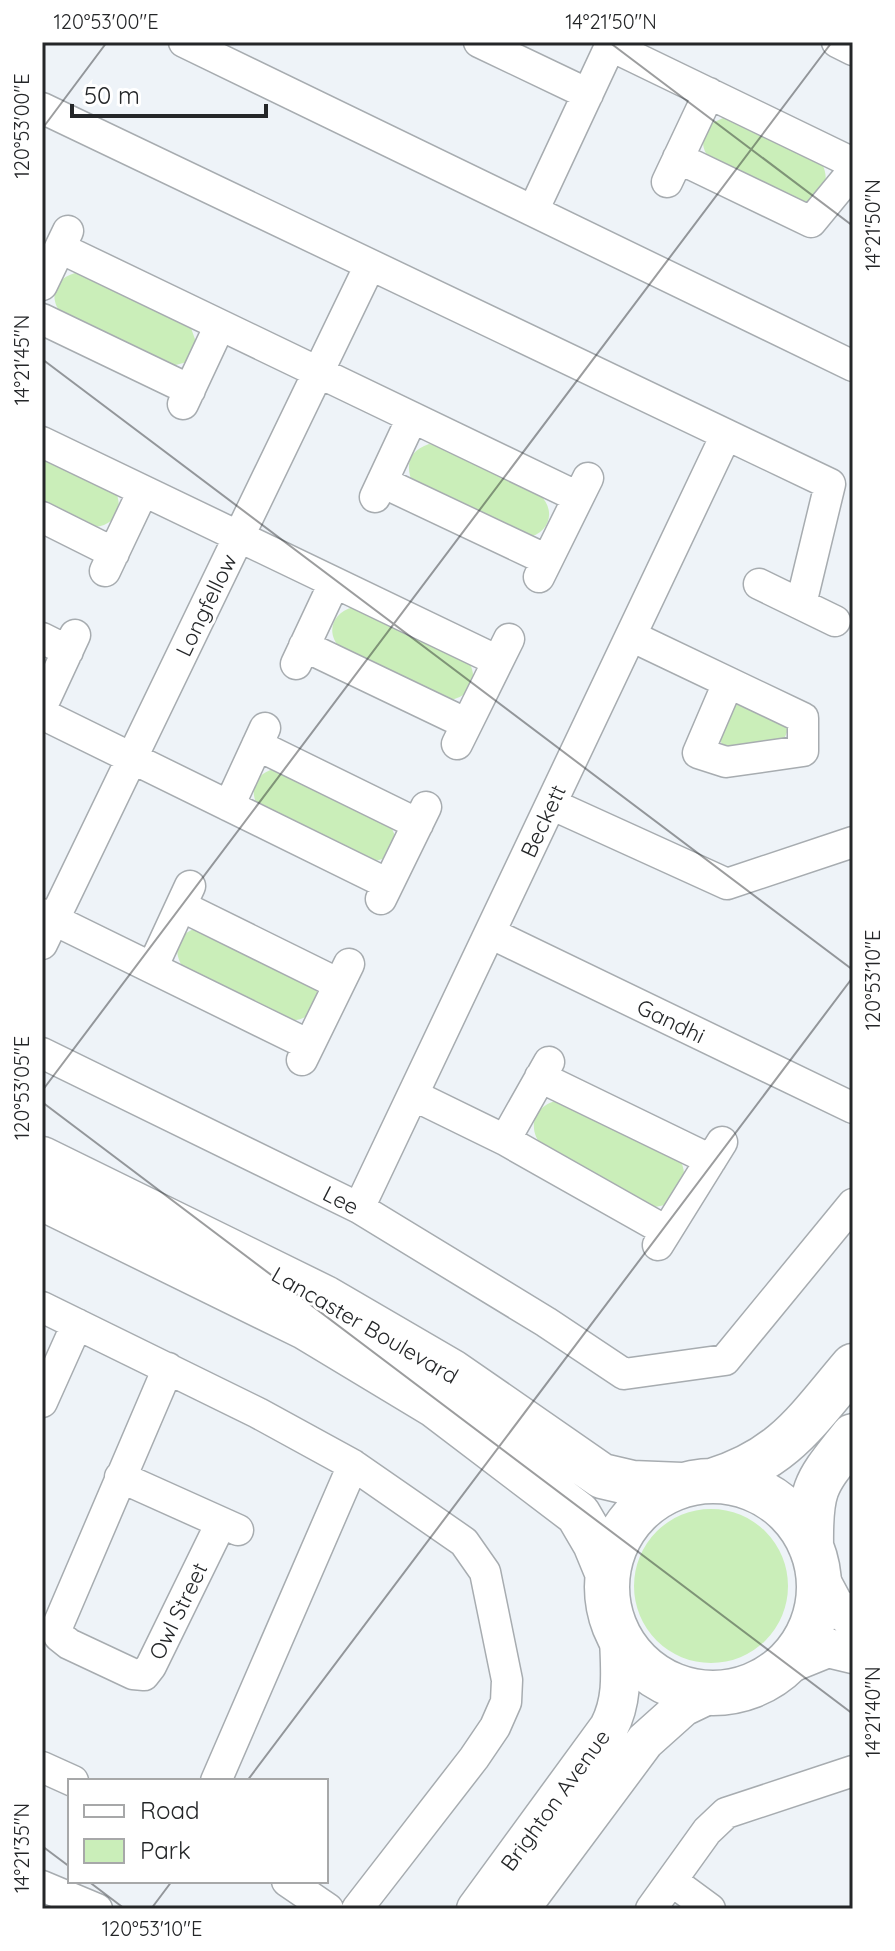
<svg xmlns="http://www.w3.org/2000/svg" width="895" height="1951" font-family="Quicksand,sans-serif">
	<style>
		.green { fill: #caeeb9 }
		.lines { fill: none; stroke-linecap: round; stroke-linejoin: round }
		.minor-casing { stroke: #a7acb0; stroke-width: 33 }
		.tertiary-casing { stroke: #a7acb0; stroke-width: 41 }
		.secondary-casing { stroke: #a7acb0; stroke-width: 47 }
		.minor { stroke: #fff; stroke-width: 30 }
		.tertiary { stroke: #fff; stroke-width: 38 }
		.secondary { stroke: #fff; stroke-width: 44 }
		.ticks { fill: none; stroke: #242628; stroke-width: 2; stroke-opacity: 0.45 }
		.labels { text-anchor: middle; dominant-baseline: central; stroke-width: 6; stroke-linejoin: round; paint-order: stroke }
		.street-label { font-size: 22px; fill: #242628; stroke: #fff }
		.neatline { fill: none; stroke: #242628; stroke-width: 3 }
		.ticks-label { font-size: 20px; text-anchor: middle; fill: #242628 }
	</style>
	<rect width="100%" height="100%" fill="#eef3f8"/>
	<path class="green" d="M723,118H731L822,164C831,180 823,199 803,202L711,160C700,148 702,139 708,125Z
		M75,273H83L185,323L191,328L196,342L187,362L172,366L63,315C48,300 53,279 75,273Z
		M429,444L437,445L539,494C557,510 550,534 526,538L413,484C405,466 408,451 429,444Z
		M42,452L114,489C125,507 116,525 95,527L42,504Z
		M353,607L469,662C479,680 470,697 450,700L341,649C325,633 332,613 353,607Z
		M736,701L785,721L788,730L784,739L744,749L723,747L719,737Z
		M274,769L390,824L396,838L386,858L372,862L257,805C249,788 256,774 274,769Z
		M197,928L317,990C320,1009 306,1023 287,1020L185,970C172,954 175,934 197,928Z
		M561,1100L679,1158C690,1177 681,1187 670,1204L650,1208L543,1147C525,1128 535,1103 561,1100Z
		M634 1586a77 77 0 1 1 154 0a77 77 0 1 1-154 0Z"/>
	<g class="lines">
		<defs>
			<path id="minor" d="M184,42L853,366
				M479,42L588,94
				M837,42L853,50
				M611,46L853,163
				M42,108L830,484L801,604
				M678,158L811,222L853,171
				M667,182L709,93
				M533,211L612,42
				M60,248L578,497
				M42,285L68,231
				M42,319L190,390
				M183,404L220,325
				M42,442L498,661
				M382,482L547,560
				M375,497L412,418
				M42,517L114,553
				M105,571L143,491
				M539,577L588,478
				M759,584L835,621
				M631,636L803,718V751L726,762L698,753L728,683
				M42,638L68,651
				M304,646L467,724
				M296,664L334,583
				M42,706L75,635
				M42,714L388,884
				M457,744L509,639
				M257,745L418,824
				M551,804L727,884L853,842
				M229,806L265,728
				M381,899L426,807
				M181,906L339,984
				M42,914L309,1045
				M490,933L853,1108
				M42,944L370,265
				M152,968L190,886
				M42,1053L359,1208L546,1322L624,1374L725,1360L853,1204
				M302,1060L349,964
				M540,1077L711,1160
				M413,1095L505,1140L666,1231
				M505,1140L549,1062
				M359,1208L726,435
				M658,1245L722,1142
				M42,1307L258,1413L353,1465L464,1542L485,1572L507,1680L506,1702L495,1727L474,1758L357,1909
				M168,1368L58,1625L59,1636L69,1644L133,1674L144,1675L151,1666L221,1523
				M42,1402L77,1324
				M120,1477L238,1530
				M42,1767L73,1781
				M216,1781L353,1465
				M287,1881L328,1909
				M672,1881L710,1909
				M42,1886L97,1909
				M651,1909L707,1831L726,1813L853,1771"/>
			<path id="tertiary" d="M819,1577L834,1605L853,1619
				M786,1665L828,1648L853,1654
				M476,1909L609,1727C624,1698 620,1669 619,1637
				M520,1909L645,1741L683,1707L710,1694"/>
			<path id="secondary" d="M42,1159L325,1298L452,1372L602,1476L632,1483L682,1485
				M42,1198L305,1327L436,1406L578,1514L595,1543L607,1572
				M607 1587a106 106 0 1 1 212 0a106 106 0 1 1-212 0Z
				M712,1481C784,1459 807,1420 853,1366
				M811,1547C810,1485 816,1483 853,1436"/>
		</defs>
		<use href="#minor" class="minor-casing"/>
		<use href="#tertiary" class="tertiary-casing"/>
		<use href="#secondary" class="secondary-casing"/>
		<use href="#minor" class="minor"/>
		<use href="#tertiary" class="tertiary"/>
		<use href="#secondary" class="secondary"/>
	</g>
	<path class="ticks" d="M609,42L853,226M42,129L107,42M42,359L853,970M42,1091L832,42M42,1102L853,1714M247,1781L853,977M42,1846L70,1867M88,1881L125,1909M151,1909L172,1881"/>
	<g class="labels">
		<g class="street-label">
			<text transform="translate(206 605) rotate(-64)">Longfellow</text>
			<text transform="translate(543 821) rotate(-65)">Beckett</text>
			<text transform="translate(671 1021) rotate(26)">Gandhi</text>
			<text transform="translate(341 1200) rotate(27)">Lee</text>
			<text transform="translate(365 1325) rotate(30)">Lancaster Boulevard</text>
			<text transform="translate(178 1611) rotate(-64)">Owl Street</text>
			<text transform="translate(555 1800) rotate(-54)">Brighton Avenue</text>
		</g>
	</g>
	<rect width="895" height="1951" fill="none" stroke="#ffffff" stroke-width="88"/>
	<rect x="68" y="1779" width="260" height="104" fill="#ffffff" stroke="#a7a8a9" stroke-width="2"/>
	<rect x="84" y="1805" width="40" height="12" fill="#ffffff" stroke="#a7a8a9" stroke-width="2"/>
	<text x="140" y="1819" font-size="24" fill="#242628">Road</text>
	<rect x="84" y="1839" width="40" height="24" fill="#caeeb9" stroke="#a7a8a9" stroke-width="2"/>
	<text x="140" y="1859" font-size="24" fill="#242628">Park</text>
	<path d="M72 104v12h194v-12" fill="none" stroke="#242628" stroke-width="4"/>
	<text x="84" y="104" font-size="24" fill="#242628" stroke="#ffffff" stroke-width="6" paint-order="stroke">50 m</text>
	<rect x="44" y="44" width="807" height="1863" class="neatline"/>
	<g class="ticks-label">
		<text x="106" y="29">120°53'00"E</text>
		<text x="611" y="29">14°21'50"N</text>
		<text transform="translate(22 126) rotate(-90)" y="7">120°53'00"E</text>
		<text transform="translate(873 225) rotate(-90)" y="7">14°21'50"N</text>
		<text transform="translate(22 360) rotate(-90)" y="7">14°21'45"N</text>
		<text transform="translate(873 980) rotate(-90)" y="7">120°53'10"E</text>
		<text transform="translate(22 1088) rotate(-90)" y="7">120°53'05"E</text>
		<text transform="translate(873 1712) rotate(-90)" y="7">14°21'40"N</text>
		<text transform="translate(22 1848) rotate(-90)" y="7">14°21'35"N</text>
		<text x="152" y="1936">120°53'10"E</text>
	</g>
</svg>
